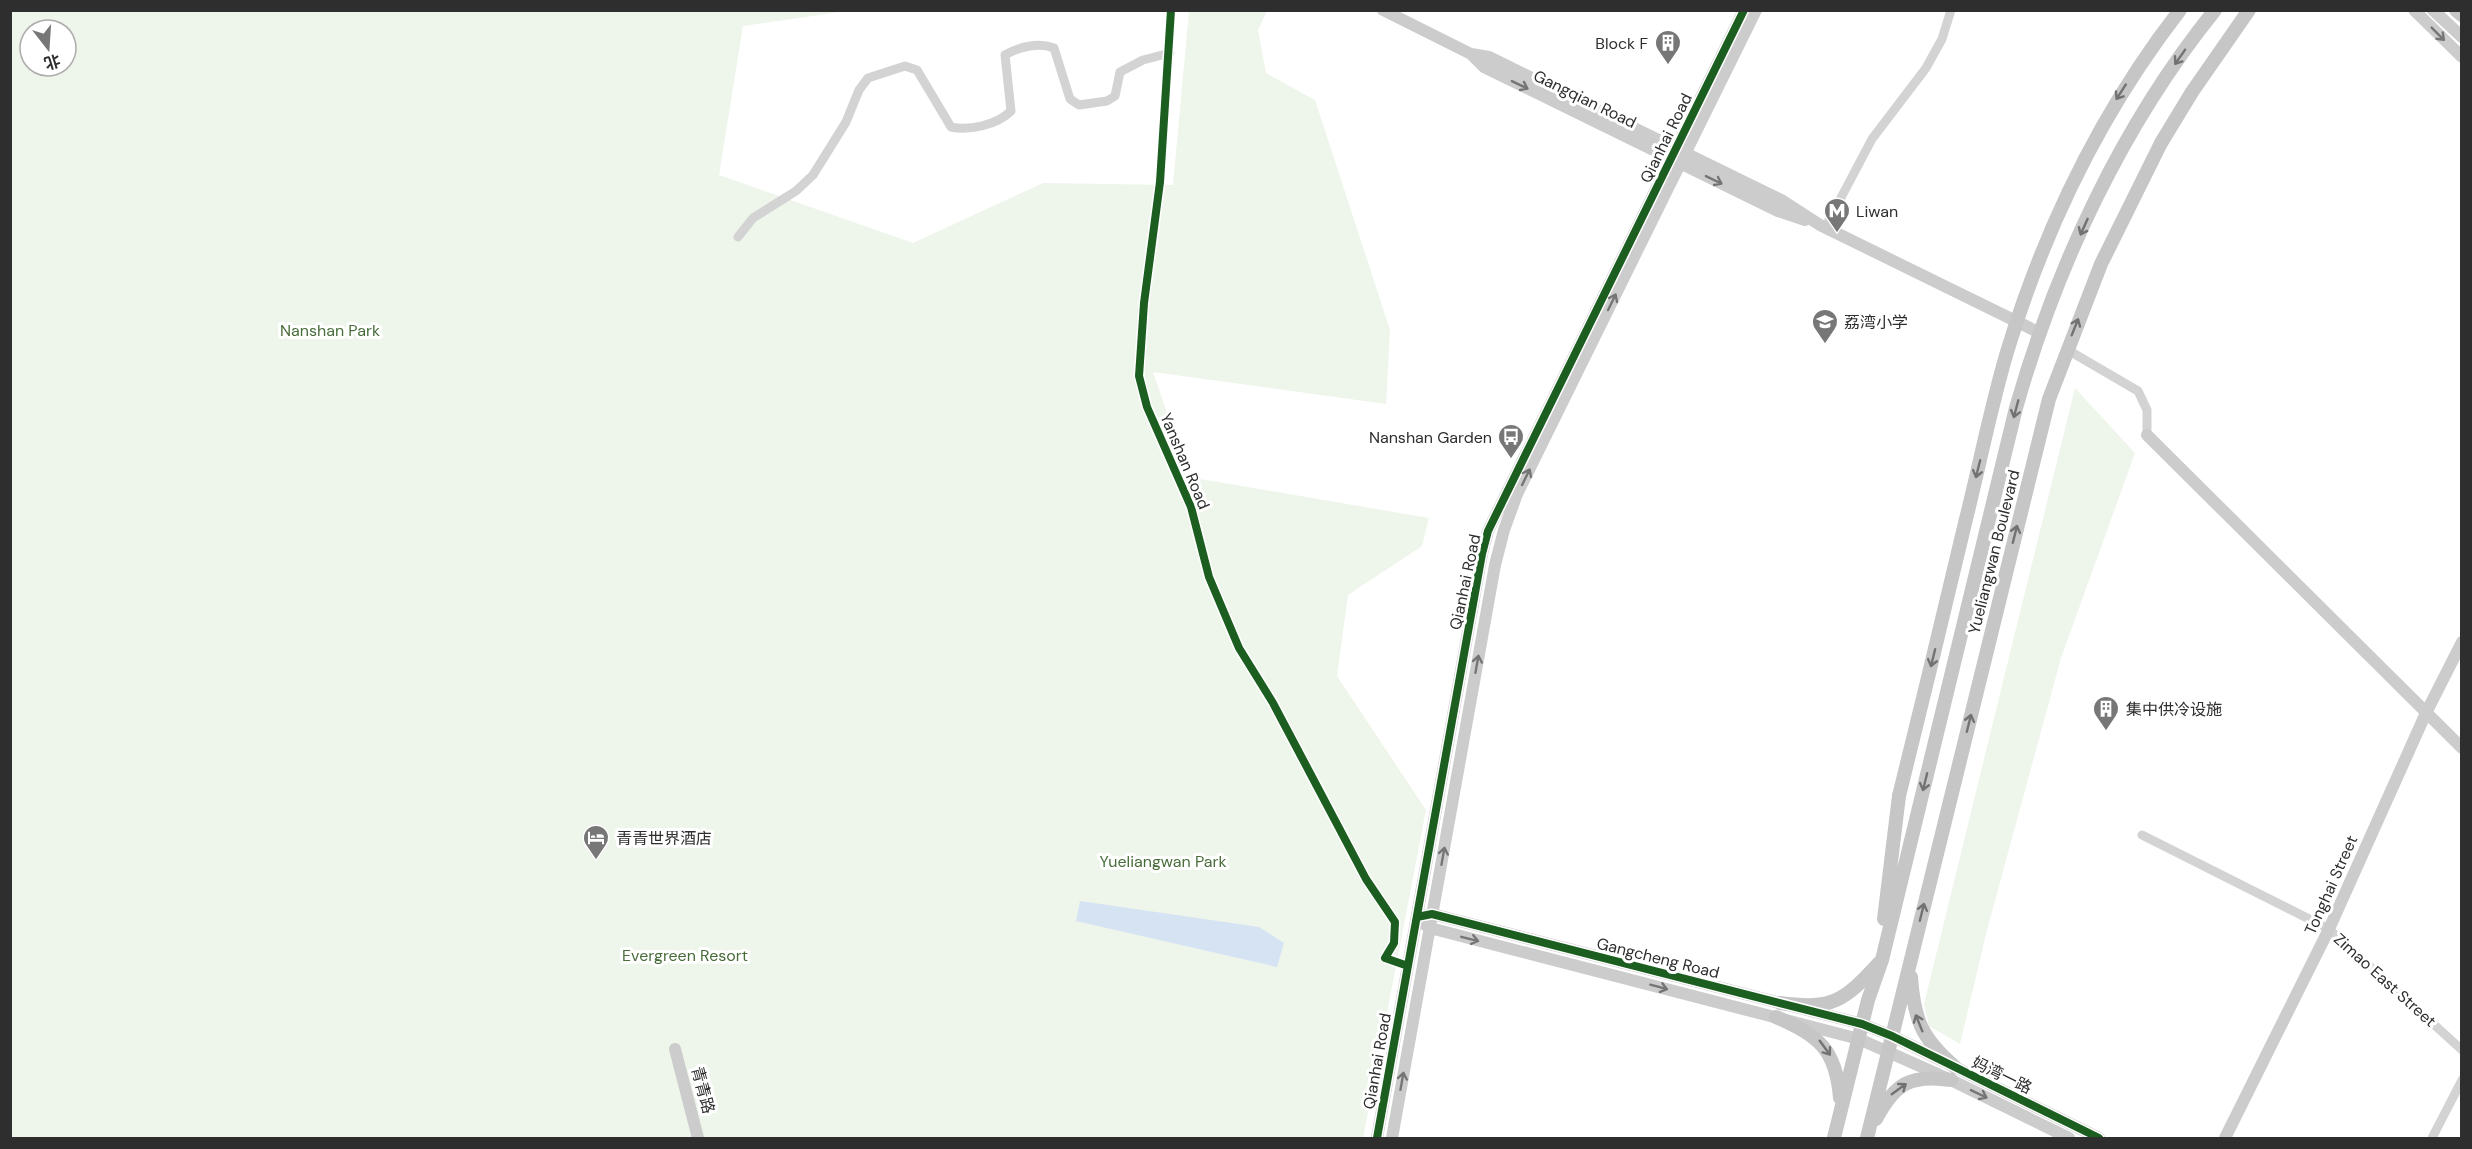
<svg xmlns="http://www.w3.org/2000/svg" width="2472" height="1149" font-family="'DM Sans','Noto Sans SC',sans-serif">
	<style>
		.green { fill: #eef5eb; fill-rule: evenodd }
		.water { fill: #d6e3f3 }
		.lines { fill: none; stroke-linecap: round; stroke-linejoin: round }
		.street { stroke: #d3d3d3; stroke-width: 9 }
		.secondary { stroke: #ccc; stroke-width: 12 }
		.primary { stroke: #c6c6c6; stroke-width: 14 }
		.primary-bridge { stroke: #c6c6c6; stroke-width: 14 }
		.cycleway-casing { stroke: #fff; stroke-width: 11 }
		.cycleway { stroke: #1b5e20; stroke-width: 8 }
		.oneway { stroke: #757575 }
		.oneway2 { stroke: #727272 }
		.labels { text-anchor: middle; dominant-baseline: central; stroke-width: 6; stroke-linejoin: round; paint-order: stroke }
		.poi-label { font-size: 16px; fill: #2e2e2e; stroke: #fff; text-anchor: start }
		.street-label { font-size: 16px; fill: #2e2e2e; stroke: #fff }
		.park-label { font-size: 16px; fill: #486c39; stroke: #fff }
	</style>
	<rect width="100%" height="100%" fill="#fff"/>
	<path class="green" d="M10,11H847L743,26L719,175L913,243L1043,183L1173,185L1189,11H1267L1258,30L1266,73L1315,100L1390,330L1386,404L1153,372L1189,477L1429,518L1422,546L1348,595L1337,676L1426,810L1363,1138H11ZM30,30H66V66H30Z
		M2075,388L2135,453L2061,658L1987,930L1960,1044L1929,1026L1924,1004Z"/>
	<path class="water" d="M1080,901L1259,927L1284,943L1277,967L1076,921Z"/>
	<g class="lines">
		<path class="street" d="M1171,10L1160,182L1144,303L1139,376L1147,407L1191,507L1209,577L1239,648L1273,703L1366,879L1395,922L1394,943L1385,958L1408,966
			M1825,228L1872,139L1926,68L1942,39L1951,10
			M738,237L753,218L796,191L813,175L846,122L859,90L868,78L905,66L917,70L951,127C969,131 997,125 1011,111L1005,55C1019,47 1038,42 1054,48L1070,99L1079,105L1107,101L1115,96L1120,72L1143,60L1170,53
			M2066,349L2138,391L2147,410V435
			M2142,835L2329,929L2462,1050
			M2432,1138L2462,1080"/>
		<path class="secondary" d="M1383,10L1471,54L1489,57L1783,201L1820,225L2040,333
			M2414,10L2462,57
			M2433,10L2462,37
			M1471,54L1484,67L1778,211L1805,220
			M2147,435L2462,748
			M1427,915L1432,914L1862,1024L1892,1036L2099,1138
			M1424,924L1430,928L1859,1039L1951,1080L2069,1138
			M675,1049L698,1138
			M1377,1138L1482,554L1488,531L1744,10
			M1392,1138L1495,565L1504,530L1517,494L1756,10
			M2225,1138L2329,929L2426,713L2462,642"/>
		<path class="primary" d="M2456,10L2462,15
			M1884,919L1899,796
			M1911,977C1914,1020 1922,1039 1955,1067
			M1780,1003C1833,1010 1844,1001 1879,963
			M1776,1017C1819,1036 1836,1049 1840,1098
			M1876,1119C1895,1083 1911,1074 1951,1080
			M1834,1138L1868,1000L1882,960L2016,408C2056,267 2122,125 2215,10
			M1867,1138L2049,399L2101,264L2161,143L2192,92L2249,10"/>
		<path class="primary-bridge" d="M1899,796C1922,704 1944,611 1966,519C1980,463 1991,406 2007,352C2045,227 2100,113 2180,10"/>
		<defs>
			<path id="cycleway" d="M1171,10L1160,182L1144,303L1139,376L1147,407L1191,507L1209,577L1239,648L1273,703L1366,879L1395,922L1394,943L1385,958L1408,966
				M1417,917L1432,914L1862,1024L1892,1036L2099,1138
				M1377,1138L1482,554L1488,531L1744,10"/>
		</defs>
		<use href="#cycleway" class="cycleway-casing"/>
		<use href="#cycleway" class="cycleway"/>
	</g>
	<defs><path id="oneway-shaft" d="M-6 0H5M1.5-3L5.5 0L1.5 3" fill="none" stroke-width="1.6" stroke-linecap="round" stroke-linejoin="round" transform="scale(1.5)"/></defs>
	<g class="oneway">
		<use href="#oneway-shaft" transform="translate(2438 34) rotate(45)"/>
		<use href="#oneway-shaft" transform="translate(1520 85) rotate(26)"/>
		<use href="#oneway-shaft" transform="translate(1714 180) rotate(26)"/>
		<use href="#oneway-shaft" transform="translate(1612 302) rotate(-64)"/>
		<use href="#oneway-shaft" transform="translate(1526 477) rotate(-64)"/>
		<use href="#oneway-shaft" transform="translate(1477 664) rotate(-80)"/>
		<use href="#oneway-shaft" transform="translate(1443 856) rotate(-80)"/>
		<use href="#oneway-shaft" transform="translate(1470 939) rotate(14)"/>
		<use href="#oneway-shaft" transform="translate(1659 987) rotate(15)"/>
		<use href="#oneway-shaft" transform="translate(1402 1081) rotate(-80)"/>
		<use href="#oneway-shaft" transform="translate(1979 1094) rotate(26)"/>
	</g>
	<g class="oneway2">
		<use href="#oneway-shaft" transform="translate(2180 57) rotate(125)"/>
		<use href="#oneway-shaft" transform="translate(2121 92) rotate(123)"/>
		<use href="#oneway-shaft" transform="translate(2084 227) rotate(114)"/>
		<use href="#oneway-shaft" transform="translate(2075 327) rotate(-68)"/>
		<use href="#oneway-shaft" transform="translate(2016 409) rotate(105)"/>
		<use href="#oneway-shaft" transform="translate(1978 469) rotate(104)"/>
		<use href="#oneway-shaft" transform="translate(2015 534) rotate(-76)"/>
		<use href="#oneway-shaft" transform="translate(1933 658) rotate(104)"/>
		<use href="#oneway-shaft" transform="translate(1969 723) rotate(-76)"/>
		<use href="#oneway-shaft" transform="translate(1925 782) rotate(104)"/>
		<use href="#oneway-shaft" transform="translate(1922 912) rotate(-76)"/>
		<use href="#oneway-shaft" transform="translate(1919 1023) rotate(-112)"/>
		<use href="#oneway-shaft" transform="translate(1825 1048) rotate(54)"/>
		<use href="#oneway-shaft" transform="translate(1899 1089) rotate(-36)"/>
	</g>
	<defs>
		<symbol id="building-pin" viewBox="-11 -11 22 30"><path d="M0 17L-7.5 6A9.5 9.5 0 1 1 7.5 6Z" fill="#777" stroke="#fff"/><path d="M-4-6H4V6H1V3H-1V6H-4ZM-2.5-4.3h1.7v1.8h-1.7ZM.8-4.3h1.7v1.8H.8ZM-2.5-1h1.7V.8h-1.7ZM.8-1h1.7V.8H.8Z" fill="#fff"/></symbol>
		<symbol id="metro-pin" viewBox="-11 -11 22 30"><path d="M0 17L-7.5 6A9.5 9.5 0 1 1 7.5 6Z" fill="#777" stroke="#fff"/><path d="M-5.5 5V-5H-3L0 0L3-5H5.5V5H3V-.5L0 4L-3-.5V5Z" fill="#fff"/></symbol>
		<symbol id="school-pin" viewBox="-11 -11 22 30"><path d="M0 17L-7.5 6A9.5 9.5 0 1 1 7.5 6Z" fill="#777" stroke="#fff"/><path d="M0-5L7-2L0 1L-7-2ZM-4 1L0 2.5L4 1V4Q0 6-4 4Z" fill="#fff"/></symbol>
		<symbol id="bus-pin" viewBox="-11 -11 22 30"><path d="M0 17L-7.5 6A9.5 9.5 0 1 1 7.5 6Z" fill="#777" stroke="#fff"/><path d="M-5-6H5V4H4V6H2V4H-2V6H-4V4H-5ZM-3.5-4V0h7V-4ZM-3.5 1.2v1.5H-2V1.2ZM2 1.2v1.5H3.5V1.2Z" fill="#fff"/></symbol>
		<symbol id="hotel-pin" viewBox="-11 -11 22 30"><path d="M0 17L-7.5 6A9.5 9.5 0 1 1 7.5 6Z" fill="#777" stroke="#fff"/><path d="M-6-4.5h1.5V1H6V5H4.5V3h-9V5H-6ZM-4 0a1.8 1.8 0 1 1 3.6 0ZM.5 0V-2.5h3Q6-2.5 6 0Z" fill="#fff"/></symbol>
	</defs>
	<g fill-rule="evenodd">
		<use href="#building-pin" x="1653" y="28" width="30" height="40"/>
		<use href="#metro-pin" x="1822" y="196" width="30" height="40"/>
		<use href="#school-pin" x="1810" y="307" width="30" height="40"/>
		<use href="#bus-pin" x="1496" y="422" width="30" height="40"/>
		<use href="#building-pin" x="2091" y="694" width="30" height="40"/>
		<use href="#hotel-pin" x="581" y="823" width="30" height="40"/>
	</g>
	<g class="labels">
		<g class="poi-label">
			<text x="1648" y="43" text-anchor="end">Block F</text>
			<text x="1856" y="211">Liwan</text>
			<text x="1844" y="322">荔湾小学</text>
			<text x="1492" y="437" text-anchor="end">Nanshan Garden</text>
			<text x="2126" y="709">集中供冷设施</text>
			<text x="616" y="838">青青世界酒店</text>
		</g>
		<g class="street-label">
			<text transform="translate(1585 99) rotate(26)">Gangqian Road</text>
			<text transform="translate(1666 138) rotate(-64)">Qianhai Road</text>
			<text transform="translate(1185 461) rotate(67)">Yanshan Road</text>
			<text transform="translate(1994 552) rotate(-76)">Yueliangwan Boulevard</text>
			<text transform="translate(1465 582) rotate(-78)">Qianhai Road</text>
			<text transform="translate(2331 885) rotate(-66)">Tonghai Street</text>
			<text transform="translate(1658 958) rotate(14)">Gangcheng Road</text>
			<text transform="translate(2385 980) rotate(42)">Zimao East Street</text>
			<text transform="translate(1377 1061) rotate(-80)">Qianhai Road</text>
			<text transform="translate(2002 1075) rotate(26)">妈湾一路</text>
			<text transform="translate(703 1090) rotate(75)">青青路</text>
		</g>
		<g class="park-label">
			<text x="330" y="330">Nanshan Park</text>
			<text x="1163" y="861">Yueliangwan Park</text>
			<text x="685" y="955">Evergreen Resort</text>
		</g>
	</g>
	<rect width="2472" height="1149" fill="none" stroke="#2e2e2e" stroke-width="24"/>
	<g transform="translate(48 48) rotate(163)"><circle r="28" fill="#ffffff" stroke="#ababab" stroke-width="1.5"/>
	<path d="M0-4.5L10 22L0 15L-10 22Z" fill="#777777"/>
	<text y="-9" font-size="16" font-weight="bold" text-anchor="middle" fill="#2e2e2e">北</text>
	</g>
</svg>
